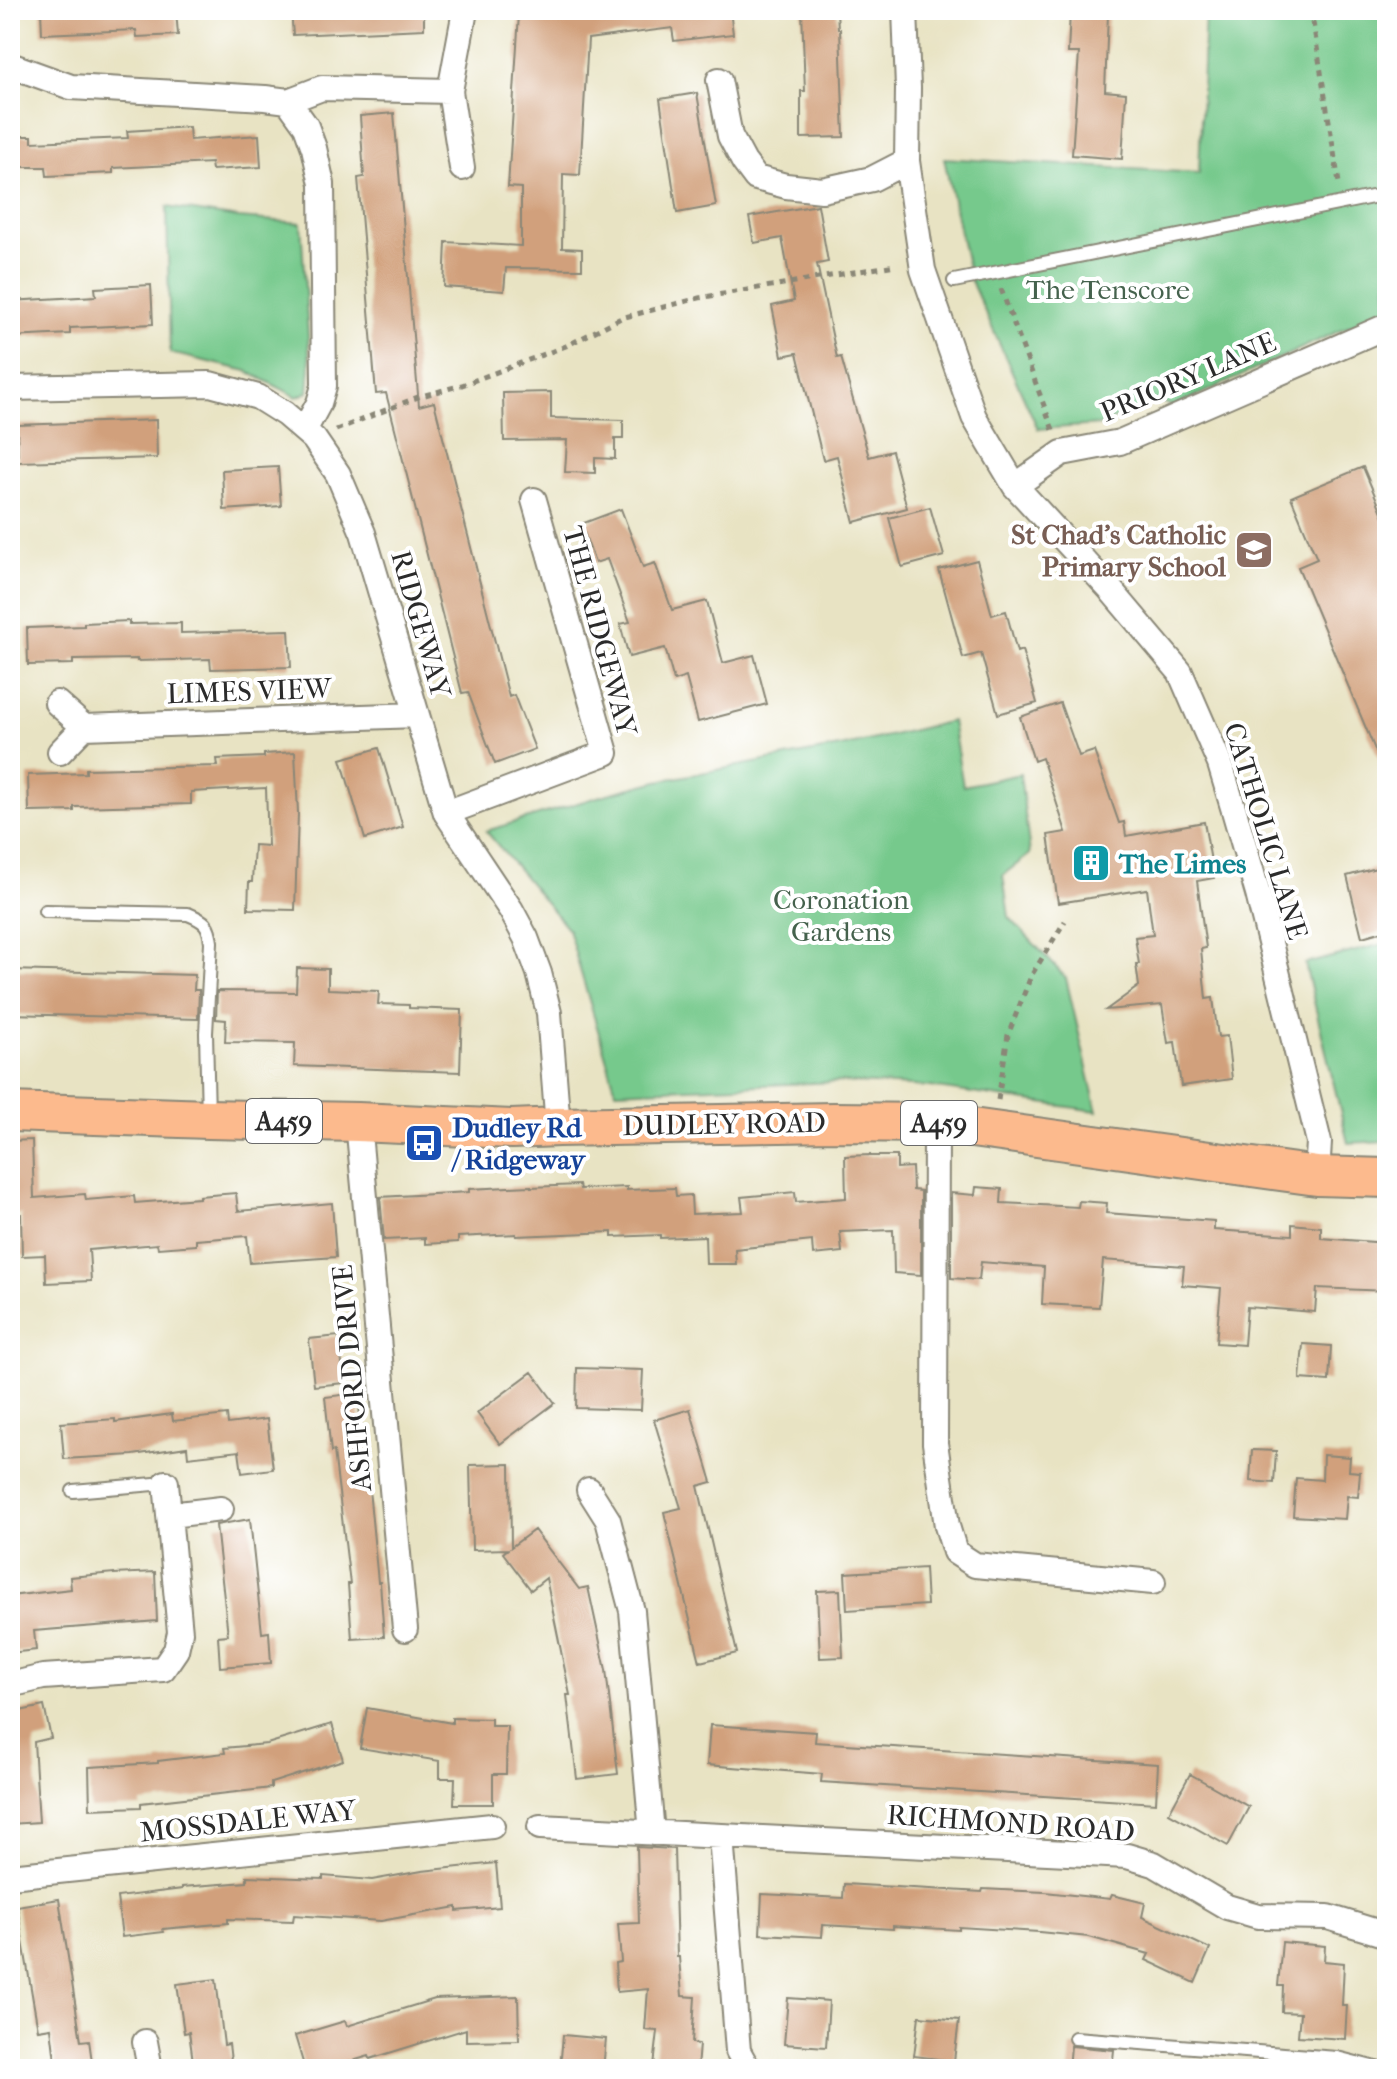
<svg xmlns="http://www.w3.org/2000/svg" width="1397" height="2079" font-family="'IM FELL French Canon',serif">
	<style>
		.green { fill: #76c98c; stroke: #507a5c; stroke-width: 2 }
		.building { fill: #d1a07b }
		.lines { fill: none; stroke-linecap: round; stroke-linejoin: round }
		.lane-casing { stroke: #8a8777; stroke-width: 16 }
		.street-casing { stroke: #8a8777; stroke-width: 28 }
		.primary-casing { stroke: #8a8777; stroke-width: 42 }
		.path { stroke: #8a8777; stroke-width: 5; stroke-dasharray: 6 6; stroke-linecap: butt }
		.lane { stroke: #fff; stroke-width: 12 }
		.street { stroke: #fff; stroke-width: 24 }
		.primary { stroke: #fcba8d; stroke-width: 38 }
		.labels { text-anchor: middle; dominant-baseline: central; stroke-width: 8; stroke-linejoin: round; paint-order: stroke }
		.shield { fill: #fff; stroke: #6b6b6b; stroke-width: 2 }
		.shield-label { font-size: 26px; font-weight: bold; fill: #2b2b2b }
		.park-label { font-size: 28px; fill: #45624d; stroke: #fff }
		.street-label { font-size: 28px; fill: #2b2b2b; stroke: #fff }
		.education-label { font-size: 28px; font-weight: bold; fill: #785e54; stroke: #fff; text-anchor: end }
		.culture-label { font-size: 28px; font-weight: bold; fill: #0d838f; stroke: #fff; text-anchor: start }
		.transit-label { font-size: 28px; font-weight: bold; fill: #164399; stroke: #fff; text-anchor: start }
	</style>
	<rect width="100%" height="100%" fill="#fff"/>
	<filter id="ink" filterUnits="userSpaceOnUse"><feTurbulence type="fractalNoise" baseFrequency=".0125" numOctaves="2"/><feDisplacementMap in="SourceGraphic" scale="16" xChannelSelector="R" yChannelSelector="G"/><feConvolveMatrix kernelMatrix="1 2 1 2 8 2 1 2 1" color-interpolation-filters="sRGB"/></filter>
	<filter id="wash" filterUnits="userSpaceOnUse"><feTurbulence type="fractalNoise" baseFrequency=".006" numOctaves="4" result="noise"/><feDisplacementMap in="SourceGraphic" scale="32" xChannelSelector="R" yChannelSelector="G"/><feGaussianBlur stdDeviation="1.8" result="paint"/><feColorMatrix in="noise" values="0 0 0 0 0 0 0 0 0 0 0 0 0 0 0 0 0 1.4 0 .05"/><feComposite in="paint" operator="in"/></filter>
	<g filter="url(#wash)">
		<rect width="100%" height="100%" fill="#e8e3c3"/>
		<path class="green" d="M1205,10H1387V309L1173,407L1159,400L1100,425L1038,429L970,279L944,158L1199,173Z
			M167,207L239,218L301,223L310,367L308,392L297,397L247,371L170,353Z
			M952,721L963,786L1020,774L1030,854L1003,875L1009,917L1066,978L1097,1111L930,1087L837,1082L616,1091L568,929L486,831L604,795L658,781L850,745Z
			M1387,943V1141L1348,1143L1305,964Z"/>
		<g id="blocks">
			<path class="building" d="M41,10H176L178,35L137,37L136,30L42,34Z
				M291,10H424V29L293,35Z
				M545,10H730L733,34L674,41L672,28L588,39L580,175L563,174L562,248L582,249V269L506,268L504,291L444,287L446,242L521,246V188L508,187L519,14L544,16Z
				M802,10H837L838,29H840L844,137L801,138V91H805Z
				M1070,12L1108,13L1105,91L1126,93L1122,159L1072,155L1079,53H1068Z
				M697,93L716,206L677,213L660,99Z
				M394,113L419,406L434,402L509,697L514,695L535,749L495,764L468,692L462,693L386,393L376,394L358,178L364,177L360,116Z
				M189,127L190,140L259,135L261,167L212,170L211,163L113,168V173L47,176L46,167H10V136H32V142L128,138L127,131Z
				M818,205L828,262L817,264L837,358L841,357L869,457L892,451L907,508L854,522L837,456L823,460L797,353L782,356L772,306L794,301L782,238L754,243L749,217Z
				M151,285L153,324L70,328V334L11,337L10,301L96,296L95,288Z
				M551,392V418L623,420V439H615V459L595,458V473L565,472L567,440L504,441L503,393Z
				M156,420L157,458L18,462L17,425Z
				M278,467L281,506L224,510L222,470Z
				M1363,467L1387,524V778L1298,567L1317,559L1291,497Z
				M930,507L944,556L902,567L889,518Z
				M621,509L643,567L655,563L672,610L707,601L723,663L754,655L767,704L698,722L686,677L674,681L665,648L629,657L620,624L630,622L607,559L595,563L581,524Z
				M977,560L992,615L1006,611L1017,652L1022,650L1037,703L998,714L981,653L963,658L939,570Z
				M129,621V624L181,623V633L289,630L291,667L211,669L210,659L137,661V659L73,660V664L28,665L27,628L84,626V623Z
				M1060,703L1079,756L1094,751L1119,823L1124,822L1126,836L1204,822L1214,878L1197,881L1206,948L1201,949L1206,999L1213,998L1218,1037L1227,1036L1232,1079L1181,1086L1175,1042L1168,1043L1162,1005L1106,1010L1139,986L1136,964H1139L1135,937L1153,935L1147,889L1058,903L1048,835L1066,832L1042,758L1034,761L1020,717Z
				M379,748L403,827L365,839L341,759Z
				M295,752L298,813L295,910L248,909L249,882H252L254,845L268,846L266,788L191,792V804L74,807V811L29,812L28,775L86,773V769L218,766L217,759L264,757V754Z
				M1387,865V930L1362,937L1347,876Z
				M297,968L328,969V989L379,991L378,1004L409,1005V1008L462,1010L460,1072L294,1066L295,1043L225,1042L226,1020L216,1019L217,991L296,992Z
				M10,970L195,975L194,990H199L198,1019L10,1014Z
				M32,1140L34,1198L85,1194L86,1200L134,1196L135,1203L199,1198V1196L236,1193L238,1211L332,1203L336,1257L250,1263L247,1236L196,1240V1245L158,1248L157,1244L89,1250L91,1281L46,1283L45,1255L22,1256L21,1214L10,1215V1141Z
				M870,1155V1156H897V1168L912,1167L913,1190L921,1191V1275L894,1273L893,1230L840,1232L842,1252L813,1255L812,1241L735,1249L736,1264H706L705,1236L660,1238V1235L612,1237V1232L516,1236V1234L458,1237V1242L425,1244V1238L384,1240L380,1197L469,1192V1189L531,1186V1187L579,1185L580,1189L627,1187V1190L675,1188L676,1196L691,1195L692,1214L743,1212L741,1197L795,1192L796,1202L846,1198L845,1156Z
				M976,1187L1002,1189L1001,1203L1078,1207L1079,1201L1107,1203L1106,1213L1214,1221V1230L1292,1235V1224L1321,1227V1238L1387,1243V1291L1317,1288L1315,1312L1247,1307L1244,1345L1216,1343L1221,1288L1182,1285L1184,1266L1103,1260L1099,1307L1042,1304L1044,1267L981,1262L979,1280L951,1278V1193L975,1195Z
				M339,1336L344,1383L314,1386L309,1339Z
				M1303,1344L1331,1346L1329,1381L1300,1379Z
				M577,1368L643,1370L641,1410L576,1408Z
				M532,1372L555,1403L500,1444L477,1413Z
				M357,1393L366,1458L378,1582H380L384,1637L352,1639L348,1584H350L334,1451L331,1452L325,1397Z
				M690,1409L712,1482L698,1486L737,1653L700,1662L664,1512L681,1508L654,1420Z
				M172,1414L173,1421L227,1415L228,1424L267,1419L273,1469L242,1473L239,1451L188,1457L187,1447L133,1455L64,1459L61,1423L115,1419V1422Z
				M1252,1450L1276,1451L1274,1483L1250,1481Z
				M1323,1455L1350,1457L1349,1471L1360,1472L1358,1497L1347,1496L1345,1519L1293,1516L1296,1478L1322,1480Z
				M510,1464L511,1547L534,1530L579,1589L588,1587L606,1670L618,1774L577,1779L567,1695H570L546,1578L531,1590L503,1553L508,1549L472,1550L470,1465Z
				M250,1519L262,1633L269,1632L271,1663L220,1667L218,1636L228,1635L216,1525Z
				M925,1568L927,1605L847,1610L845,1573Z
				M155,1572L157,1621L34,1631L36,1650L10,1653V1596L71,1589L70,1577L114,1573V1574Z
				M840,1590L843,1657L820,1658L817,1591Z
				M44,1706L51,1738L34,1742L39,1822L10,1824V1713Z
				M367,1708L452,1723V1718L491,1719V1726H507L506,1774H493V1804H454L455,1778H440V1761L360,1748Z
				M332,1724L343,1760L271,1783V1788L141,1803V1807L90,1809L89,1767L158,1763V1761L225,1753L224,1748L267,1744Z
				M710,1725L816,1732L815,1742L1158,1764L1156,1803L821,1782L822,1774L707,1765Z
				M1190,1774L1249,1807L1228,1846L1169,1813Z
				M637,1847L674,1849L677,1957H679L682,1996L695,1997L692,2043L699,2044L697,2069L654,2066L658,2031L645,2030L648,1989L617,1992L615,1963L621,1962L618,1924L639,1923Z
				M496,1863L500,1907L457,1911V1907L381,1921L294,1915L293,1921L228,1919V1923L163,1929L164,1932L122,1937L117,1897L182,1889V1887L247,1882V1876L323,1879V1876L372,1880L422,1871Z
				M844,1884L982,1892L983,1889L1045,1892L1110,1899L1112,1895L1145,1903L1142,1917L1210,1949L1195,1983L1146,1960L1149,1954L1089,1937L1039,1932L959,1927V1930L893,1926V1929L823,1925L822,1937L760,1934L762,1894L843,1898Z
				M59,1899L81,2041L89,2040L93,2069H56L51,2028L38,2030L17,1906Z
				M1282,1942L1325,1946L1324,1961L1344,1963L1342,2005H1347L1345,2039L1298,2036L1300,2013L1282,2012L1283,1986H1278Z
				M216,1979L224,2045L229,2044L232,2069H194L189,2032L184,2033L177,1984Z
				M518,1996L519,2040L466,2041V2029L370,2059L369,2056L326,2069H305L295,2036L345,2021L347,2026L435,1999Z
				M788,1998L829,2001L826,2047L784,2044Z
				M919,2016L959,2020L954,2061L914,2056Z
				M563,2035L606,2039L603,2069H560Z
				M1071,2046L1114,2050L1112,2069H1069Z"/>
		</g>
	</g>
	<g filter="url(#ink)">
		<use href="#blocks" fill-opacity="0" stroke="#8a8777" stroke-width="2"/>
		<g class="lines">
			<defs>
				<path id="lane" d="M954,281L1387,194
					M45,911L188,914C205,921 209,924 211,942L206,1033L208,1116
					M73,1491L166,1483
					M1075,2038L1337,2058L1380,2069"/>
				<path id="street" d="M905,10L908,88L907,161L923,270L974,417L1015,486L1109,588L1180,672L1220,764L1235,814L1258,894L1319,1142L1317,1176
					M10,65L71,87L265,98L288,101L306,126L314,148L322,184L324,386L319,403L305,429
					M719,80L730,136L744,162L756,178L786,186L822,190L872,179L907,161
					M450,91L464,16
					M288,101L322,88L450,91L462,168
					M10,388L210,384L258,397L285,414L314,439L338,474L363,533L446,813L511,910L526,938L539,973L549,1013L558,1127
					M1015,486L1062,453L1120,442L1387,326
					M57,703L84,727L60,752
					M84,727L417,715
					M446,813L606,753L534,500
					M358,1122L405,1629
					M936,1123L935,1443L947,1526L955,1552L975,1565L1153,1582
					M589,1490L608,1520L632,1611L652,1833
					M170,1515L221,1509
					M10,1685L43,1677L163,1669L176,1650L180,1632L166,1483
					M540,1827L1127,1856L1154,1864L1227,1907L1258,1916L1328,1917L1387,1935
					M721,1836L738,2051L748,2069
					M10,1876L492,1826
					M145,2042L150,2069"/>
				<path id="primary" d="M10,1112L208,1119L358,1122L512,1129L558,1127L833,1122L936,1123L1317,1176L1387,1178"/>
			</defs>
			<use href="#lane" class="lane-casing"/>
			<use href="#street" class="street-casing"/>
			<use href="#primary" class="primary-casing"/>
			<path class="path" d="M1311,10L1339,183
				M1001,289L1053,430
				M336,430L418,397L462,385L566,346L621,318L699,298L896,265
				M998,1100L1008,1035L1031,976L1065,921"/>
			<use href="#lane" class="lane"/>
			<use href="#street" class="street"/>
			<use href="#primary" class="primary"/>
		</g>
	</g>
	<defs>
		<symbol id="school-square" viewBox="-11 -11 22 22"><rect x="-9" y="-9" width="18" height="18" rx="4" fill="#8d6e63" stroke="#fff"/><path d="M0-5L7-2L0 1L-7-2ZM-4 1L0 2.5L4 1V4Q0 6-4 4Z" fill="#fff"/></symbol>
		<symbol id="building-square" viewBox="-11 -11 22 22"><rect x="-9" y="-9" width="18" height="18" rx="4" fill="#0f9aa8" stroke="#fff"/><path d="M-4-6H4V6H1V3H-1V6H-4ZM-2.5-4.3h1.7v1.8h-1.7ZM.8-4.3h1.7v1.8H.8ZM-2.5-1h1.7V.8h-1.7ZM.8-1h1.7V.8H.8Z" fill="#fff"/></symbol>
		<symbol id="bus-square" viewBox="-11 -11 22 22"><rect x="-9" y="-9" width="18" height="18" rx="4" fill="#1a4fb4" stroke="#fff"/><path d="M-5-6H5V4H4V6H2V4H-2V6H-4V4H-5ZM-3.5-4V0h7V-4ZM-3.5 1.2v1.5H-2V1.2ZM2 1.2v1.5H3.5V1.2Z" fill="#fff"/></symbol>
	</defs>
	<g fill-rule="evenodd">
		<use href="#school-square" x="1232" y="528" width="44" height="44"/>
		<use href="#building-square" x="1069" y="841" width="44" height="44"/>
		<use href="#bus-square" x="402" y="1121" width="44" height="44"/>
	</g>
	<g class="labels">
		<g class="shield">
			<rect x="246" y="1099" width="76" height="44" rx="6"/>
			<rect x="901" y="1101" width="76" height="44" rx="6"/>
		</g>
		<g class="shield-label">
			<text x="284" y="1121">A459</text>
			<text x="939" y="1123">A459</text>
		</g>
		<g class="park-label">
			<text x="1108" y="289">The Tenscore</text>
			<text x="841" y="899">Coronation<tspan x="841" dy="32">Gardens</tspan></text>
		</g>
		<g class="street-label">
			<text transform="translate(1188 377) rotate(-23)">PRIORY LANE</text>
			<text transform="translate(421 624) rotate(74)">RIDGEWAY</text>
			<text transform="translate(600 631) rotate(75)">THE RIDGEWAY</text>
			<text transform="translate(249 691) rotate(-2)">LIMES VIEW</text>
			<text transform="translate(1266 831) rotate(73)">CATHOLIC LANE</text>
			<text transform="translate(724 1124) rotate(-1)">DUDLEY ROAD</text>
			<text transform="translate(352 1378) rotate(-95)">ASHFORD DRIVE</text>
			<text transform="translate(248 1821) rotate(-6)">MOSSDALE WAY</text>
			<text transform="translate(1011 1823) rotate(4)">RICHMOND ROAD</text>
		</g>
		<g class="education-label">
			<text x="1226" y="534">St Chad's Catholic<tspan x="1226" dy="32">Primary School</tspan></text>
		</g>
		<g class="culture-label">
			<text x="1119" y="863">The Limes</text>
		</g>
		<g class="transit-label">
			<text x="452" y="1127">Dudley Rd<tspan x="452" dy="32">/ Ridgeway</tspan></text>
		</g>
	</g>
	<rect width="1397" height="2079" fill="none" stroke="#fff" stroke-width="40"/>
</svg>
